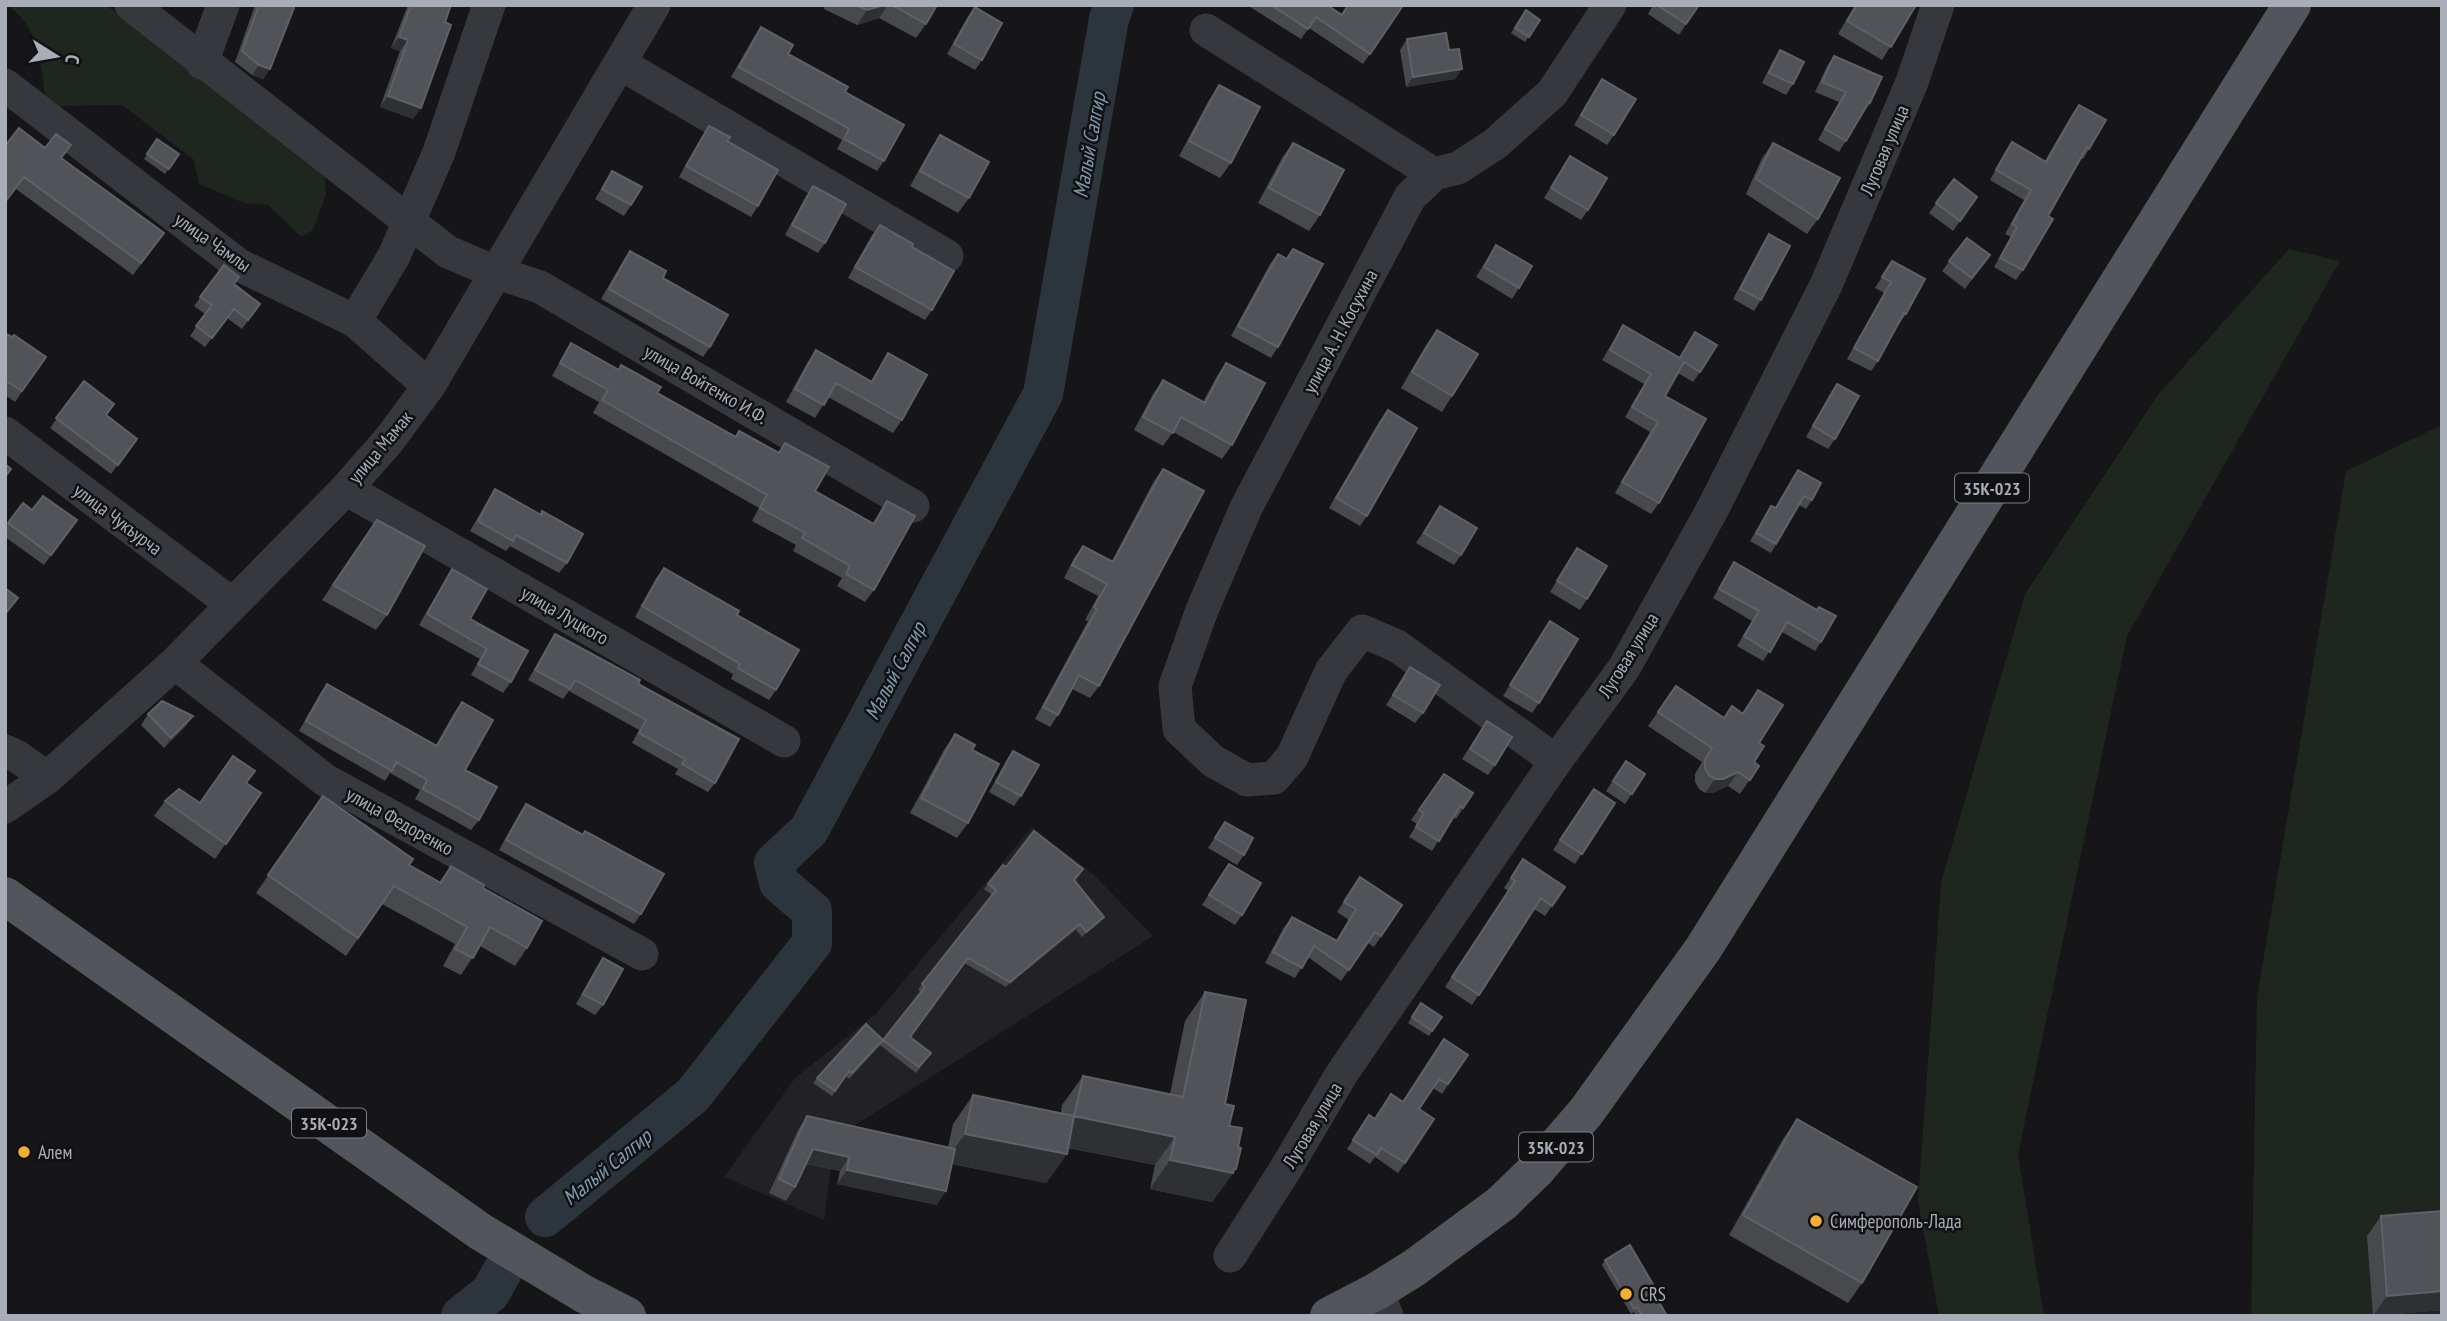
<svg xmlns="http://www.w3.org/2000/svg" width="2447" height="1321" font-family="'PT Sans Narrow',sans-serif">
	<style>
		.built { fill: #222225 }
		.green { fill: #1e261f }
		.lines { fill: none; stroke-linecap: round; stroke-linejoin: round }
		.river { stroke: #2c353c; stroke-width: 40 }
		.minor { stroke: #37383d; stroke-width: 33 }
		.major { stroke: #53555c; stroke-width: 38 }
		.wall { fill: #47494d }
		.shaded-wall { fill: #2f3033 }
		.building { fill: #525359; stroke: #5f6168; stroke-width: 2 }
		.poi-dot { fill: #f2b134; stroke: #111113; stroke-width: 2.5 }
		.labels { text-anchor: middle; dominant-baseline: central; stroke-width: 5; stroke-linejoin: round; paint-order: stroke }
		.shield { fill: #111113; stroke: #7b7e86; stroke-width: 2 }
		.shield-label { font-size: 18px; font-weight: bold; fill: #a8adb8 }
		.street-label { font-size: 19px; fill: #a8adb8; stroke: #111113 }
		.poi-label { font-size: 19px; fill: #a8adb8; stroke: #111113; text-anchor: start }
		.water-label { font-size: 21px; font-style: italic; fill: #7f9bb3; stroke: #111113 }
	</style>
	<rect width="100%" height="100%" fill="#161618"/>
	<path class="built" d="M1032,827L1093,874L1153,936L835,1138L824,1220L724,1177L795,1078L876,1014Z"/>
	<path class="green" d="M7,5H106L325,177L326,194L313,230L301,237L268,205L244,203L199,184L194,160L122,105L60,106L45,96C40,61 39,27 7,5Z
		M2289,249L2340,261L2127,636L2018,1154L2044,1316H1939L1918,1201L1941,882L2025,594L2158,395Z
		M2442,425V1316H2251L2257,997L2346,471Z"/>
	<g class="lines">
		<path class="river" d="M545,1217L693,1095L812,943V911L779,883L774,863L809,830L1043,394L1109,19L1114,5
			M461,1316L490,1293L502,1272"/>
		<path class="minor" d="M131,5L448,252L495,272L540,287L913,506
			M1206,30L1434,174
			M202,63L223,5
			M621,64L947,256
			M5,85L239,265L355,321L429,386
			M355,321L394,256L439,152L489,5
			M5,433L232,604
			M346,489L784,741
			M175,663L325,780L642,954
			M5,751L18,757L47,778
			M1556,761L1397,646L1362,631L1331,671L1292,757L1274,778L1247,780L1213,761L1179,729L1175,686L1202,610L1246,508L1410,197L1434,174L1458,168L1495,144L1552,93L1610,5
			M5,807L47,778L175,663L346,489L389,440L429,386L654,5
			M1230,1256L1285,1170L1341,1075L1556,761L1624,668L1711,512L1826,285L1912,82L1938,5
			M1377,1291L1387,1316"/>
		<path class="major" d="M5,896L481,1232L584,1294L627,1316
			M1329,1316L1377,1291L1414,1268L1502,1203L1536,1170L1586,1112L1703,949L2292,5"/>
	</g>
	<path class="wall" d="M255,5H295L270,69L263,79L252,75L235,62Z
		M408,5H451L445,22L421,108L413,119L380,107L400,51L391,48Z
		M825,5H937L926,24L916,38L879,18L857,25L824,9Z
		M1247,5H1327L1342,15L1402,7L1363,64L1309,28L1301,39Z
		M1653,5H1699L1679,35L1648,14Z
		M1855,5H1916L1882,60L1838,34Z
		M975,7L982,60L975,70L947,54L967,18Z
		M1526,10L1540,20L1525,42L1511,33Z
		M761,27L788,54L845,92L884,161L877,171L837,149L842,140L731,77L754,37Z
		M1407,39L1449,50L1462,69L1455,79L1406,87L1400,50Z
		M1780,50L1793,84L1786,95L1762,83L1773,61Z
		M1834,56L1870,103L1863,113L1839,152L1818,140L1839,102L1815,92L1827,66Z
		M1602,79L1614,135L1607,145L1574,125Z
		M1219,85L1231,163L1220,178L1179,156L1209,100Z
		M2079,105L2089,149L2083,159L2081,158L2048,216L2023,270L2016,280L1994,267L2011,237L2005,234L2024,200L1990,180L2005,152L2012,142L2045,161L2072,114Z
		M709,126L727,141L758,206L751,217L679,177L702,136Z
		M940,135L969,198L958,213L910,186L930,150Z
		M157,139L179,154L165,174L144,159Z
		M1293,143L1320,215L1309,231L1258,203L1282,158Z
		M1773,143L1818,219L1807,234L1746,194L1762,158Z
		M45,148L61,158L164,233L133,275L16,189Z
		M1570,156L1588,210L1581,220L1544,198Z
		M612,171L631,205L624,216L595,199Z
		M1954,179L1977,197L1953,231L1929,213Z
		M813,186L825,243L818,253L785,235L806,196Z
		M880,225L912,247L932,310L925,320L848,278L872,235Z
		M1769,234L1761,300L1754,311L1733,299L1762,245Z
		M1967,238L1990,255L1965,289L1942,271Z
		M1496,245L1519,288L1512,299L1476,277Z
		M1293,249L1278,347L1271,358L1231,336L1270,264L1278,254L1286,258Z
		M630,251L663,278L710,347L703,357L601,299L623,261Z
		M1892,261L1906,314L1899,324H1898L1878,361L1871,371L1847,359L1884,293L1875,288Z
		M224,265L234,284L260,304L242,329L227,318L205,347L190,336L205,314L194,306Z
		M1623,325L1679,358L1695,332L1700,372L1693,382L1678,373L1665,396L1659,503L1651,514L1615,493L1650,432L1625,417L1644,384L1602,360Z
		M1437,330L1452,396L1442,412L1401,388L1426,345Z
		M5,333L46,357L15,402L5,395Z
		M571,343L735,436L739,431L778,453L785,443L815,491L873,523L887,501L874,590L865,602L837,586L842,578L793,551L796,545L752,521L759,508L593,413L599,402L552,376L563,356Z
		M816,350L871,381L888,353L902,420L893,433L828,397L815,418L786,402L807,363Z
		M1226,363L1232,445L1222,459L1173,432L1163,446L1134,430L1153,394L1163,380L1203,402L1217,376Z
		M84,381L106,415L137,439L111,474L50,428Z
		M1837,384L1835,439L1828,449L1806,437L1830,394Z
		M1388,410L1367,516L1360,526L1329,508L1380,420Z
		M1163,469L1099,686L1090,698L1072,689L1058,715L1050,727L1035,719L1088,621L1085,620L1098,596L1064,578L1074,558L1083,546L1112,561L1154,481Z
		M1798,470L1812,500L1806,509L1799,505L1771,553L1750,541L1771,506L1775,508Z
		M495,489L567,563L559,573L510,546L506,551L470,531L488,500Z
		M23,503L32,510L77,520L44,565L5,537V528Z
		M1440,506L1461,555L1454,565L1416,543Z
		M366,535L387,615L376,630L322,600Z
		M1577,548L1587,599L1580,610L1550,592Z
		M1734,562L1821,642L1815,651L1782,632L1763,661L1737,646L1752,621L1713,598Z
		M664,568L737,615L776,690L769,700L731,679L733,674L635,617L656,578Z
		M452,569L470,619L511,682L503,693L471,675L480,659L419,625L445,580Z
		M1550,621L1539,703L1532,713L1503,696Z
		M555,634L638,684L715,783L708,792L675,774L678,769L632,743L639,730L569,691L563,699L528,680L549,644Z
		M1410,667L1423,713L1415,723L1386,705Z
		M327,684L436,745L454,713L462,702L465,770L479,820L471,830L415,799L420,790L390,773L385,781L299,731L320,694Z
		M1676,686L1724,718L1732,706L1742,713L1758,690L1759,743L1754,762L1759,766L1740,794L1728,786L1713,793H1705L1699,789L1695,782V774L1702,762L1648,726Z
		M148,714L185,727L164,748L141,725Z
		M1487,721L1495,765L1488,775L1462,759Z
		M955,734L972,750L968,823L957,838L910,813L944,750Z
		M1013,751L1021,796L1014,806L989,792L1006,761Z
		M1626,761L1645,774L1625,804L1606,791Z
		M1444,774L1473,793L1456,819L1453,817L1432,851L1409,837L1417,824L1411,820Z
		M246,783L261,793L215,859L154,816L165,801L200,803Z
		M1594,789L1615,803L1575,864L1553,850Z
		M323,796L409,865L439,882L451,866L483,888L527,948L515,966L480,946L461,975L443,966L455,944L382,904L346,956L256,893Z
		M526,804L641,914L634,924L499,850L519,814Z
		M1225,822L1244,855L1237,865L1208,848Z
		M1523,859L1565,887L1545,916L1534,909L1472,1005L1445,987L1508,891L1504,888Z
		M1229,864L1242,915L1235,925L1202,905Z
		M1006,867L1074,881L1100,922L1082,937L1076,930L1006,987L964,963L910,1037L931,1053L916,1073L880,1045L849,1079L846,1076L832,1096L813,1083L817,1078L883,1040L921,992L918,990L922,984L992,895L984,889L988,884Z
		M1360,877L1402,905L1374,947L1368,943L1341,981L1308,957L1295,978L1265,963L1284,927L1292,917L1336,941L1349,920L1337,912Z
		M603,958V1005L595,1015L576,1004L596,968Z
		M1205,992L1225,1104L1229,1126L1238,1147L1236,1169L1212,1202L1150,1189L1155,1165L1068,1148L1067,1154L1046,1183L952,1164L937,1205L837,1184L840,1171L806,1164L795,1187L786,1201L769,1193L798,1130L807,1116L948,1147L953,1124L973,1095L1061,1113L1062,1105L1083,1076L1170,1094L1185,1021Z
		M1421,1003L1442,1017L1429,1036L1408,1023Z
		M1468,1055L1442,1094L1433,1088L1419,1109L1405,1163L1398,1173L1375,1157L1370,1164L1347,1149L1369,1115L1374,1119L1403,1102Z
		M1797,1119L1862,1283L1848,1303L1729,1235L1783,1139Z
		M2381,1216L2442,1310L2373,1316L2367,1236Z
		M1605,1260L1658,1293L1656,1296L1667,1316H1636L1634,1312L1631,1314L1602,1265Z"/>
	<path class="shaded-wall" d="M884,5H888L879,18L857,25L867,10Z
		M399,37L408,40L400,51L391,48Z
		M259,65L270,69L263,79L252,75Z
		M1462,69L1455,79L1406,87L1413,77Z
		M388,96L421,108L413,119L380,107Z
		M193,716L185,727L164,748L171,738Z
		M1738,772L1728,786L1713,793H1705L1715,779Z
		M1104,917L1100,922L1082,937L1086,932Z
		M1080,924L1076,930L1006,987L1010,982Z
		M1074,1116L1175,1137L1155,1165L1054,1145Z
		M965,1134L1067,1154L1046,1183L945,1162Z
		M813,1149L849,1157L840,1171L803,1163Z
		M1170,1160L1234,1169H1236L1212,1202L1150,1189Z
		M847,1170L946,1191L937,1205L837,1184Z
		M2442,1291V1310L2373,1316L2387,1296Z"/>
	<path class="building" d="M259,5H295L270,69L259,65L242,51Z
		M411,5H451L445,22L451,25L421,108L388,96L408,40L399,37Z
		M856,5H884L867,10Z
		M892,5H937L926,24Z
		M1271,5H1327L1342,15L1348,5H1398L1402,7L1370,54L1316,17L1308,29Z
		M1657,5H1699L1686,24Z
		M1857,5H1916L1891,47L1847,21Z
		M975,7L1002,23L982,60L954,44Z
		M1526,10L1540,20L1529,37L1515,28Z
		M761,27L793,45L788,54L848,87L845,92L904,125L884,161L844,139L849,129L739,67Z
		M1446,33L1449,50L1459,49L1462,69L1413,77L1407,39Z
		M1780,50L1804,62L1793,84L1769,73Z
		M1834,56L1882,77L1870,103L1869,102L1846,141L1825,129L1846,92L1822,82Z
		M1602,79L1636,99L1614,135L1581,115Z
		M1219,85L1260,107L1231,163L1189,141Z
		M2079,105L2106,120L2089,149L2087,147L2048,216L2053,219L2023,270L2000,258L2017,227L2012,224L2031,190L1996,170L2012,142L2046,162Z
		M709,126L730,137L727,141L778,170L758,206L686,166Z
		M19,128L45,148L56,134L71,145L61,158L164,233L141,263L24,177L5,202V146Z
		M940,135L989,162L969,198L920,171Z
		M157,139L179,154L169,169L147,154Z
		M1293,143L1344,170L1320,215L1269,188Z
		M1773,143L1840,178L1818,219L1756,179Z
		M1570,156L1607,178L1588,210L1551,188Z
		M612,171L642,187L631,205L602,189Z
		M1954,179L1977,197L1960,221L1936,203Z
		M813,186L846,204L825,243L792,225Z
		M880,225L913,244L912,247L954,271L932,310L855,267Z
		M1769,234L1790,246L1761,300L1740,289Z
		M1967,238L1990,255L1972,278L1949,261Z
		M1496,245L1532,266L1519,288L1484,267Z
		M1293,249L1323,264L1278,347L1238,326L1278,254L1287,259Z
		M630,251L666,271L663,278L728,315L710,347L609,289Z
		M1892,261L1925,279L1906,314L1904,313L1878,361L1854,348L1891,282L1882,277Z
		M224,265L239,277L234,284L260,304L248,320L234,309L212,338L196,326L212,305L200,297Z
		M1623,325L1680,358L1695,332L1717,345L1700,372L1684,362L1665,396L1706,419L1659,503L1622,482L1658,422L1632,407L1651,374L1610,350Z
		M1437,330L1478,354L1452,396L1412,372Z
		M5,333L12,337L14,335L46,357L22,391L5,380Z
		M571,343L619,370L621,365L661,387L657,393L736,437L739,431L779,453L785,443L829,467L815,491L874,524L887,501L915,516L874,590L846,574L850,566L802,538L805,533L760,508L767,495L602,400L608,390L560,363Z
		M816,350L872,382L888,353L927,375L902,420L836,383L824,405L795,389Z
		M1226,363L1265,383L1232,445L1181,417L1173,433L1143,417L1163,380L1205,403Z
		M84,381L114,404L106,415L137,439L118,465L56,418Z
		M1837,384L1859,396L1835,439L1813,426Z
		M1388,410L1417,428L1367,516L1336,498Z
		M5,464L11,469L5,477Z
		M1163,469L1204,491L1099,686L1079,675L1058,715L1043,707L1097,609L1094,607L1107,584L1072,565L1083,546L1113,562Z
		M1798,470L1821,483L1812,500L1804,496L1776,544L1756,533L1771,506L1776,508Z
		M495,489L541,515L542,511L583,534L567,563L516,535L513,541L478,521Z
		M43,496L77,520L51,555L8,523L23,503L32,510Z
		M1440,506L1477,528L1461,555L1424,533Z
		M377,520L425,546L387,615L333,585Z
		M1577,548L1607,566L1587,599L1557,581Z
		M1734,562L1817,610L1819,607L1836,616L1821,642L1787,622L1770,652L1744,636L1759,611L1719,589Z
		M664,568L739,611L737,615L799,650L776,690L738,668L740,664L642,606Z
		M452,569L487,589L470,619L528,651L511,682L478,664L487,649L427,614Z
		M5,588L18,598L5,614Z
		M1550,621L1578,639L1539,703L1510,685Z
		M555,634L640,680L638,684L739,739L715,783L682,764L685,759L639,733L646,720L575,680L570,689L535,670Z
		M1410,667L1440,685L1423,713L1393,695Z
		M327,684L437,746L462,702L493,720L465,770L497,787L479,820L423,789L427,780L396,762L392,771L306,721Z
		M1676,686L1724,718L1732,706L1743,714L1758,690L1783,705L1759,743L1764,746L1754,762L1759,766L1750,780L1738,772L1723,779H1715L1709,775L1705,768V760L1712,748L1658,712Z
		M162,701L193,716L171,738L148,714Z
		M1487,721L1512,737L1495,765L1470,749Z
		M955,734L975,745L972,750L999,764L968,823L921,798Z
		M1013,751L1039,765L1021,796L996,782Z
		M233,756L255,771L246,783L261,793L226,844L165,801L179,789L200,803Z
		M1626,761L1645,774L1632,794L1613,781Z
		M1444,774L1473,793L1463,808L1460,806L1439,841L1416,827L1424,813L1419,810Z
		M1594,789L1615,803L1582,854L1560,840Z
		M323,796L413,859L409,865L441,883L451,866L484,885L483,888L542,921L527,948L490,927L473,958L455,949L467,927L394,886L358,938L268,875Z
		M526,804L583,835L585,831L664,874L641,914L506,840Z
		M1225,822L1253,838L1244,855L1215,838Z
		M1034,831L1083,869L1074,880L1104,917L1086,932L1080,924L1010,982L968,958L910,1037L931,1053L919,1067L883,1040L925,987L922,984L996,890L988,884L1003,865L1006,867Z
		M1523,859L1565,887L1552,906L1541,898L1479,995L1452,977L1515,881L1511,878Z
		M1229,864L1261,883L1242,915L1209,895Z
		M1360,877L1402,905L1381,936L1375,932L1349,970L1314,946L1302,968L1273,952L1292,917L1337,941L1356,909L1344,902Z
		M603,958L623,969L603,1005L583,994Z
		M1205,992L1246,1000L1225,1104L1234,1106L1229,1126L1242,1128L1238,1147L1241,1148L1236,1169H1234L1233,1173L1170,1160L1175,1137L1074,1116L1083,1076L1183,1097Z
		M1421,1003L1442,1017L1432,1031L1412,1017Z
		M866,1024L883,1040L852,1073L849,1071L835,1091L817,1078Z
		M1444,1039L1468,1055L1448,1084L1439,1079L1419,1109L1434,1119L1405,1163L1381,1148L1377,1155L1353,1140L1369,1115L1375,1119L1391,1094L1403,1102Z
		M973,1095L1074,1116L1067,1154L965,1134Z
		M807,1116L955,1149L946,1191L847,1170L849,1157L813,1149L795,1187L779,1179Z
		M1797,1119L1917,1187L1862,1283L1743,1215Z
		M2442,1211V1291L2387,1296L2381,1216Z
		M1630,1245L1658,1293L1655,1295L1667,1316H1643L1637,1307L1634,1309L1605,1260Z"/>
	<g class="poi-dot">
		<circle cx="24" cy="1152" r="7"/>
		<circle cx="1816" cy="1221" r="7"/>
		<circle cx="1626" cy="1294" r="7"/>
	</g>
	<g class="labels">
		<g class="shield">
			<rect x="1955" y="473.5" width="74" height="29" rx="5"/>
			<rect x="292" y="1108.5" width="74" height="29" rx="5"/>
			<rect x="1519" y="1132.5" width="74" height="29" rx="5"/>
		</g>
		<g class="shield-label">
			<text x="1992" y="488">35К-023</text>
			<text x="329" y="1123">35К-023</text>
			<text x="1556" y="1147">35К-023</text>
		</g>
		<g class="street-label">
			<text transform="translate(1884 150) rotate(-67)">Луговая улица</text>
			<text transform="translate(213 242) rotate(35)">улица Чамлы</text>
			<text transform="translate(1340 331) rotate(-62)">улица А. Н. Косухина</text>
			<text transform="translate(706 384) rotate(30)">улица Войтенко И.Ф.</text>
			<text transform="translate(380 447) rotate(-50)">улица Мамак</text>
			<text transform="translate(118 519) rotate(37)">улица Чукъурча</text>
			<text transform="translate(565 615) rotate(30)">улица Луцкого</text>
			<text transform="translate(1628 655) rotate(-58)">Луговая улица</text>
			<text transform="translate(400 821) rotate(29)">улица Федоренко</text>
			<text transform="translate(1312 1125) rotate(-59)">Луговая улица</text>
		</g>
		<g class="poi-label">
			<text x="38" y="1152">Алем</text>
			<text x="1830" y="1221">Симферополь-Лада</text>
			<text x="1640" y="1294">CRS</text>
		</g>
		<g class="water-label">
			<text transform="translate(1089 145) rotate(-80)">Малый Салгир</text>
			<text transform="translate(895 671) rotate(-62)">Малый Салгир</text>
			<text transform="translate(607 1167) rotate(-39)">Малый Салгир</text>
		</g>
	</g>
	<rect width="2447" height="1321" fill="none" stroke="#a8adb8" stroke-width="14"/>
	<g transform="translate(56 56) rotate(101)" stroke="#111113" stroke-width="5" paint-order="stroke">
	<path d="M0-5L12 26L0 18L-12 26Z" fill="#a8adb8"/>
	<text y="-10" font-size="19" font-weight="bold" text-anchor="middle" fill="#a8adb8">С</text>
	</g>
</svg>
